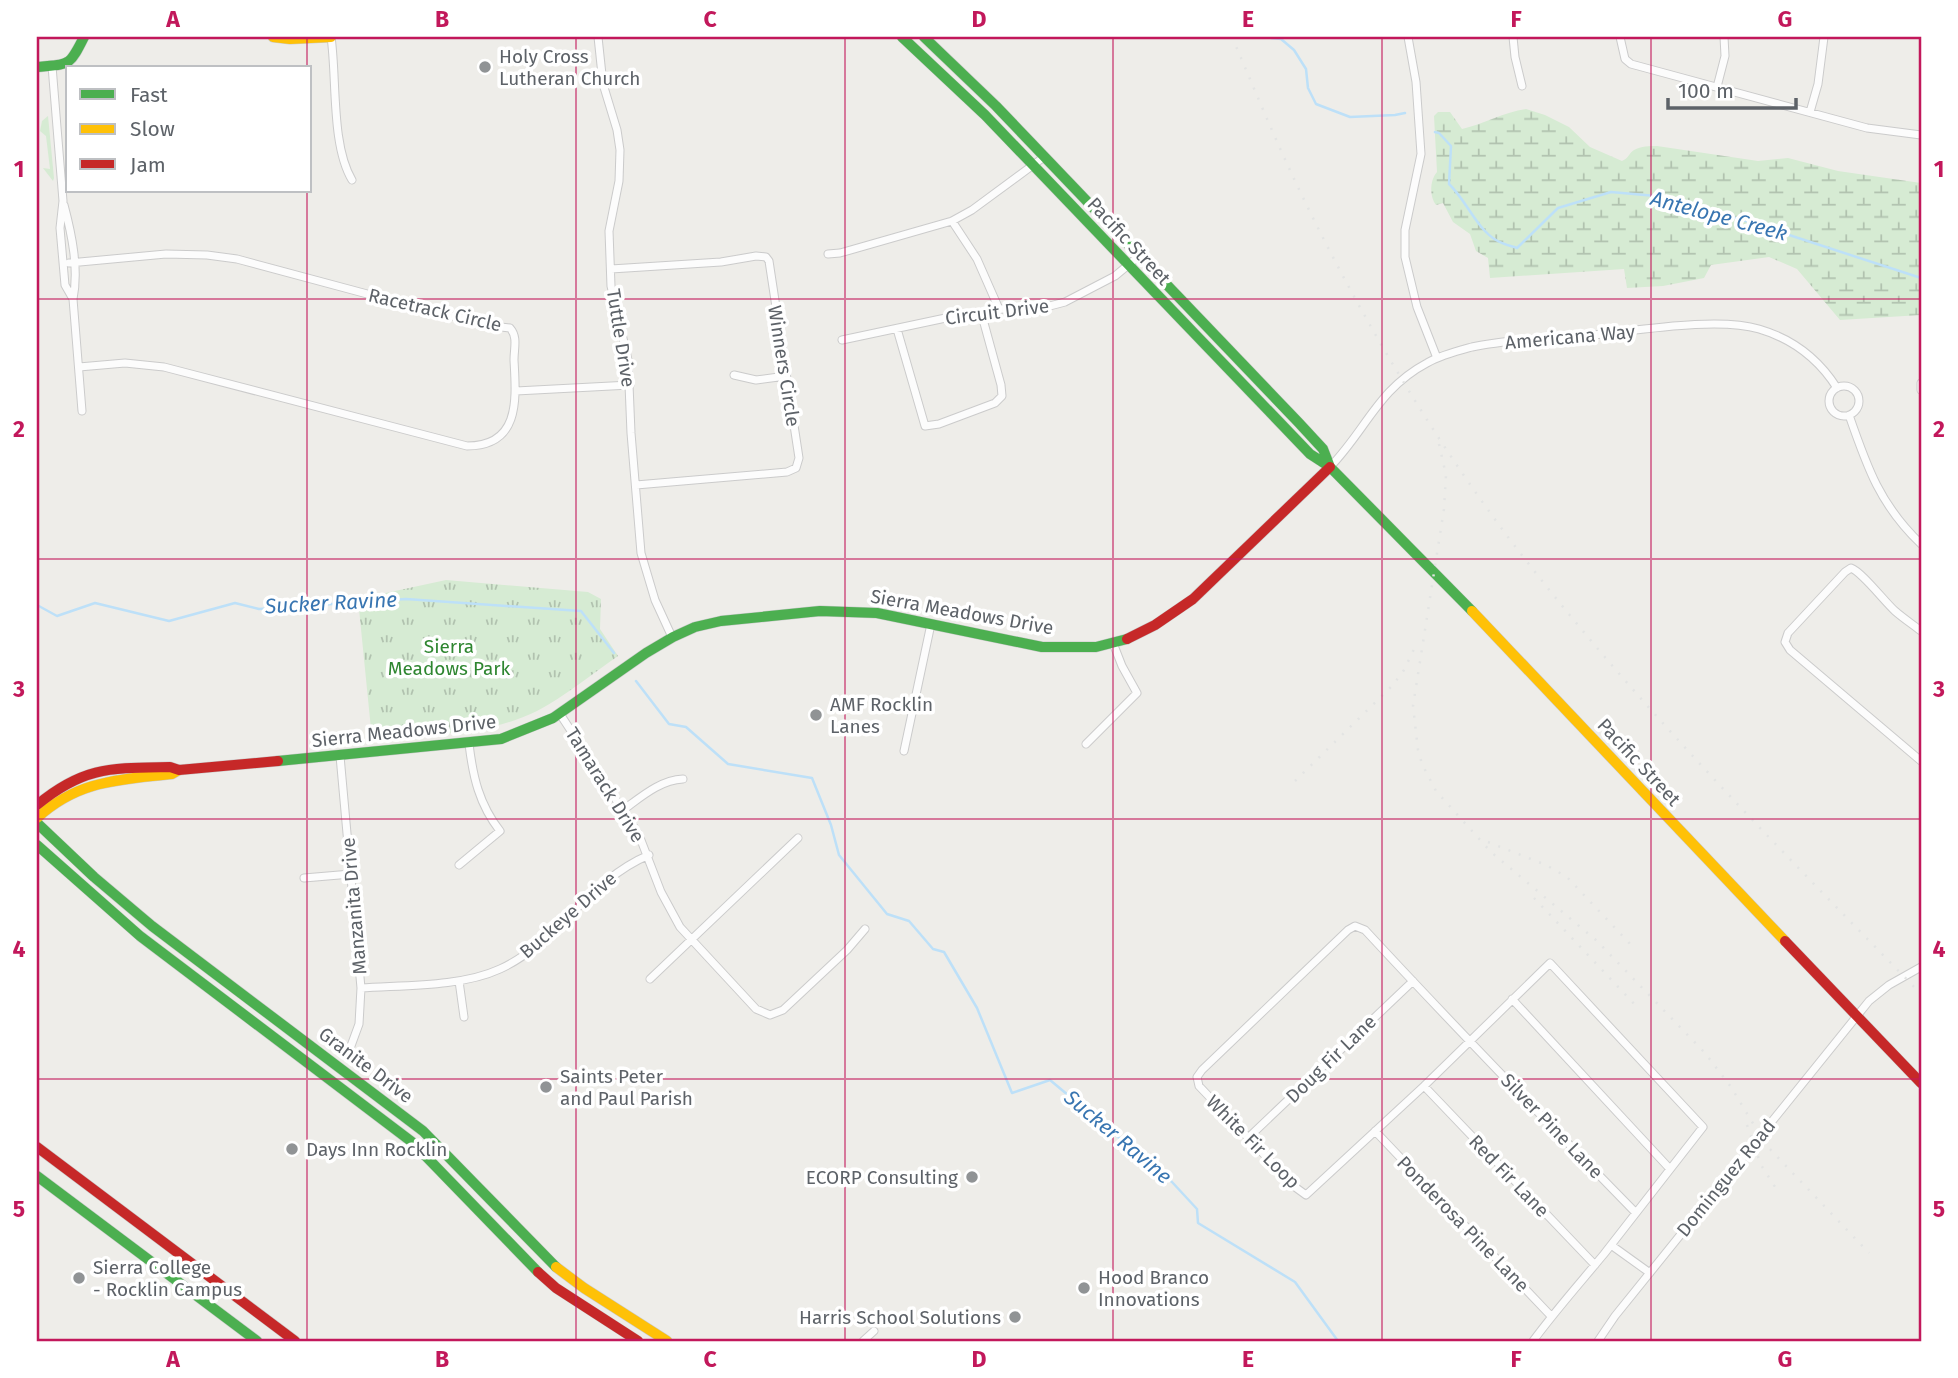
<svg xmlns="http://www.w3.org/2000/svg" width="1958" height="1378" font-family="'Fira Sans',sans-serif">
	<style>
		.green { fill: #d6ebd3 }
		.wetland { fill: url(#wetland-marsh) }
		.park { fill: url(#park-tufts) }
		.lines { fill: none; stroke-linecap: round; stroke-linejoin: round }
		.stream { stroke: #bde0f8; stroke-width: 2.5 }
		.street-casing { stroke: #cbcbcb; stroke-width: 9 }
		.fast-casing { stroke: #c9caca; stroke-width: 11 }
		.slow-casing { stroke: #c9caca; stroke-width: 11 }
		.jam-casing { stroke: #c9caca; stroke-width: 11 }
		.street { stroke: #fcfcfc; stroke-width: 7 }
		.fast { stroke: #4caf50; stroke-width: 10 }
		.slow { stroke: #ffc107; stroke-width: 10 }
		.jam { stroke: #c62828; stroke-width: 10 }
		.rail { stroke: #e3e4e3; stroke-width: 2.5; stroke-dasharray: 2 9; stroke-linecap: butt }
		.grid { fill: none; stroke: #c2185b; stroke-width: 2; stroke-opacity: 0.55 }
		.poi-dot { fill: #909395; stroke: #fff; stroke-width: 2.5 }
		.labels { text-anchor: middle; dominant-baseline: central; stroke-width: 7; stroke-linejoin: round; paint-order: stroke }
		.poi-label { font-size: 19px; fill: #5d6268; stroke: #fff; text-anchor: start }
		.street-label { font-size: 19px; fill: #5d6268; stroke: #fff }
		.park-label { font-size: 19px; fill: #2e8630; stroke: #fff }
		.water-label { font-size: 21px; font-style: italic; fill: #3875b1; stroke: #fff }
		.neatline { fill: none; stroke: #c2185b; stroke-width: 2.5 }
		.grid-label { font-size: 23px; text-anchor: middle; font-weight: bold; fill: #c2185b }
	</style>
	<defs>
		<pattern id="wetland-marsh" width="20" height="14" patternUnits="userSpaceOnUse" patternTransform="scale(1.75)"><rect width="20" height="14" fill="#d6ebd3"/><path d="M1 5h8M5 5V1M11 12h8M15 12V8" fill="none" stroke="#b1c2af"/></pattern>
		<pattern id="park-tufts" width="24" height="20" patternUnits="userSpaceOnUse" patternTransform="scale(1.75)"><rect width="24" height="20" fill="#d6ebd3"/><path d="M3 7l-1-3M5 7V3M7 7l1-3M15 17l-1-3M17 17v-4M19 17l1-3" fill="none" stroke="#b1c2af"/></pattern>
	</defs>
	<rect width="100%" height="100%" fill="#eeede9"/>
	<path class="green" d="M48,116L54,178L53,181L43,168L50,169L46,136L40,131L42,121Z"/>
	<path class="wetland" d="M1526,109L1545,115L1569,127L1590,147L1622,161C1629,158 1629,153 1634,150C1641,146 1650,146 1657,146L1758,161L1788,158L1838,171L1921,183V315L1840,320L1797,269L1769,257L1711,265L1704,278L1663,286L1627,288L1624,269L1490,278L1488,258L1476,251L1470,234L1453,222L1443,203L1436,205C1429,196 1430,180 1437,172L1434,116L1438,112H1450L1462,129C1484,124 1504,112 1526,109Z"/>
	<path class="park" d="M446,580L588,592L601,599L600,629L618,656C593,673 563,698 537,711C487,736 427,734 372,739L358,599Z"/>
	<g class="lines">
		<path class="stream" d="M1261,37L1281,39L1294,50L1306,69L1308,88L1316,104L1350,117L1395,115L1405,113
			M1435,132L1439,133L1451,146L1449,184C1466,200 1477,229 1496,240C1502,244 1511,246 1517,248L1558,208L1611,192L1656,196L1746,221L1921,278
			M37,605L57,616L95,603L169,621L235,603L259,609L406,599L581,611L614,653
			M636,681L669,724L686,727L728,764L812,778L831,825L839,855L887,914L909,921L933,949L944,952L977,1008L1012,1093L1050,1080L1172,1182L1197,1209L1198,1223L1295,1282L1338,1341"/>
		<defs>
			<path id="street" d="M331,37C337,78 331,145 352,180
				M598,37L603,84L617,130L620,150L619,181L609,231L611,286L628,360L631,433L641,553L655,600L672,637
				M1408,37L1416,82L1421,154L1405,230V257L1417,307L1437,358
				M1513,37L1515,57L1522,86
				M1620,37L1625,59L1631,64L1867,128L1921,135
				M52,66L63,201L60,228L65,285L73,299
				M1717,87L1725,56L1724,37
				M1810,112L1818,84L1824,37
				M64,205C72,235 79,269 73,299L82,411
				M952,221L977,259L999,309
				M828,254L840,253L952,221L972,210L1044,157
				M69,263L166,254L207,255L237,259L397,302L492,326L510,328C518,337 514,348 514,360C516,398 521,446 467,446L164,367L125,363L79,367
				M611,269L721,262L756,256L766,257L769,261L799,458L796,468L787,472L636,485
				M897,329L925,426L939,424L995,403L1002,396L1001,385L981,312
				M842,340L955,316L1010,308L1046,307L1065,302L1115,276L1139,256
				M734,375L756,380L786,376
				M1921,383V390
				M1829 401a15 15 0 1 1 30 0a15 15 0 1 1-30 0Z
				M516,391L630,385
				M1849,415C1867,467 1880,505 1921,544
				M1330,467C1366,430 1378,389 1427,363C1441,355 1457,351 1472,347C1508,339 1547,339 1583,336C1630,332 1715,316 1759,329C1793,339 1818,358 1837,388
				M1921,631C1912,624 1903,618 1895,611C1884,601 1862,572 1851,568L1845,572L1788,633L1785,642L1790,650L1921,761
				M560,714L639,835L661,892L680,927L756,1009L770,1015L783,1010L847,950L865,929
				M1086,744L1137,693L1122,666L1113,643
				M904,751L931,624
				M340,756L361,988L359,1024L348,1054
				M623,810C641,797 660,780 683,779
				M459,865L500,831C479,804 473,777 469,744
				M304,878L351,874
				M650,979L798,838
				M459,981L464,1017
				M361,988C404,985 461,987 500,969C557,943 589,880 649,855
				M1512,999L1670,1169
				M1424,1086L1595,1265
				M1375,1131L1551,1316
				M1249,1137L1413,981
				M1611,1245L1650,1273
				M863,1341L874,1331
				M1533,1341C1555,1311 1580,1283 1604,1254C1637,1212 1670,1169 1703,1127L1550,963L1424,1086L1306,1195L1295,1187L1199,1086L1197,1077L1202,1070L1348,930L1355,926L1365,930C1454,1026 1545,1120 1636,1213
				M1598,1341L1615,1316L1869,1001L1889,985L1921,967"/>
			<path id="fast" d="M902,37L985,115L1310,454L1330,467L1472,611
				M924,37L996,106L1299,423L1323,449L1330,467
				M37,67C70,64 69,67 84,37
				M278,761L501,739L553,718L646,653L673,637L695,627L721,621L820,611L877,613L1042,647H1096L1127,639
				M37,823L94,877L152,926L423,1131L556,1267
				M37,845L140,936L412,1142L538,1272
				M37,1176L257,1341"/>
			<path id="slow" d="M273,37L290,39L331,37
				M1472,611L1785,941
				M37,818C78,780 119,780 172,774L179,770
				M556,1267L584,1288L667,1341"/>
			<path id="jam" d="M1127,639L1155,625L1193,599L1330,467
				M37,805C84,766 112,768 170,767L179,770L278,761
				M1785,941L1921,1083
				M37,1147L295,1341
				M538,1272L556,1288L638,1341"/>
		</defs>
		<use href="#street" class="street-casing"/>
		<use href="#fast" class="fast-casing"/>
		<use href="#slow" class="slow-casing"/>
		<use href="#jam" class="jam-casing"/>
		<use href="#street" class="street"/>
		<use href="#fast" class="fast"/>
		<use href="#slow" class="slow"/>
		<use href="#jam" class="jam"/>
		<path class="rail" d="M1232,37C1251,81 1269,125 1289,168C1347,293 1423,423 1505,533C1630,699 1777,846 1921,994
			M1439,444L1446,475L1444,509L1413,706L1418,750L1422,764L1436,791L1491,852L1597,941L1705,1053L1731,1087L1766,1145L1869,1253
			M1295,781L1393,685L1404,670L1416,645
			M1488,842L1546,865L1567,877L1633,947
			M1534,898L1639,1009
			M1747,1125L1761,1165L1779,1193"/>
	</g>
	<path class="grid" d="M307,37V68M576,37V1341M845,37V1341M1113,37V1341M1382,37V1341M1651,37V1341M307,191V1341M37,299H1921M37,559H1921M37,819H1921M37,1079H1921"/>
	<g class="poi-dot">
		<circle cx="485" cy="67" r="7"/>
		<circle cx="816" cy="715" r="7"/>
		<circle cx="546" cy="1087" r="7"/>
		<circle cx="292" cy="1149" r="7"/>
		<circle cx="972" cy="1177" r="7"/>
		<circle cx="79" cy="1278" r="7"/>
		<circle cx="1084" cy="1288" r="7"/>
		<circle cx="1015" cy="1317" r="7"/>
	</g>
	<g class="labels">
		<g class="poi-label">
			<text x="499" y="56">Holy Cross<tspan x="499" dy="22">Lutheran Church</tspan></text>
			<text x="830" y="704">AMF Rocklin<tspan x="830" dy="22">Lanes</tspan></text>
			<text x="560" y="1076">Saints Peter<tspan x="560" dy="22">and Paul Parish</tspan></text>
			<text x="306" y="1149">Days Inn Rocklin</text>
			<text x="958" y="1177" text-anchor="end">ECORP Consulting</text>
			<text x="93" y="1267">Sierra College<tspan x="93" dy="22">- Rocklin Campus</tspan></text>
			<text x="1098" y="1277">Hood Branco<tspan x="1098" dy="22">Innovations</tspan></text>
			<text x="1001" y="1317" text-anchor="end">Harris School Solutions</text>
		</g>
		<g class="street-label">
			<text transform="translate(1129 241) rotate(47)">Pacific Street</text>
			<text transform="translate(435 310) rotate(13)">Racetrack Circle</text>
			<text transform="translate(997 312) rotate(-7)">Circuit Drive</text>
			<text transform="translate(1570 337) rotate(-5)">Americana Way</text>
			<text transform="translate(621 338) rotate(81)">Tuttle Drive</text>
			<text transform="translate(784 366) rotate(81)">Winners Circle</text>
			<text transform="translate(962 612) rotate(10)">Sierra Meadows Drive</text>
			<text transform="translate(404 731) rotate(-6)">Sierra Meadows Drive</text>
			<text transform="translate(1639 762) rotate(47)">Pacific Street</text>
			<text transform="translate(605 785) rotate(58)">Tamarack Drive</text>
			<text transform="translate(354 906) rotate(-95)">Manzanita Drive</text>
			<text transform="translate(568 915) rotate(-41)">Buckeye Drive</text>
			<text transform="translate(1331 1059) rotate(-44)">Doug Fir Lane</text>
			<text transform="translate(366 1065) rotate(37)">Granite Drive</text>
			<text transform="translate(1552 1126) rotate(46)">Silver Pine Lane</text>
			<text transform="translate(1253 1142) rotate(45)">White Fir Loop</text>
			<text transform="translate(1509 1176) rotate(46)">Red Fir Lane</text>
			<text transform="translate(1726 1178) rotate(-51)">Dominguez Road</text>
			<text transform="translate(1463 1224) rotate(46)">Ponderosa Pine Lane</text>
		</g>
		<g class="park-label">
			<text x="449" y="646">Sierra<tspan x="449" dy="22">Meadows Park</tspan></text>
		</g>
		<g class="water-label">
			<text transform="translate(1719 216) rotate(15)">Antelope Creek</text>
			<text transform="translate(331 603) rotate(-3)">Sucker Ravine</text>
			<text transform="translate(1118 1137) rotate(40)">Sucker Ravine</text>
		</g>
	</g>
	<rect width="1958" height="1378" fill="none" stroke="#ffffff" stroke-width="77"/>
	<rect x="66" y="66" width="245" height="126" fill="#ffffff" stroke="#bec0c3" stroke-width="2"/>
	<rect x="80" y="89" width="35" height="10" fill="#4caf50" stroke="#bec0c3" stroke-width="2"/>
	<text x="130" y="102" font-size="21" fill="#5d6268">Fast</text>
	<rect x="80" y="124" width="35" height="10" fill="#ffc107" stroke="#bec0c3" stroke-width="2"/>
	<text x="130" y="136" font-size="21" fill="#5d6268">Slow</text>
	<rect x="80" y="159" width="35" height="10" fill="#c62828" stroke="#bec0c3" stroke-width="2"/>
	<text x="130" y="172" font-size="21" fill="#5d6268">Jam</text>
	<path d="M1668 98v10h128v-10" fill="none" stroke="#5d6268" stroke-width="3.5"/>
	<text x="1678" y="98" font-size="21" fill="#5d6268" stroke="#ffffff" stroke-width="5" paint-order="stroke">100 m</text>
	<rect x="38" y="38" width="1882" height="1302" class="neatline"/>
	<g class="grid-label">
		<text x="173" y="27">A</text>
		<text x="442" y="27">B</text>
		<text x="710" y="27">C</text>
		<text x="979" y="27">D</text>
		<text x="1248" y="27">E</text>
		<text x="1516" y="27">F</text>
		<text x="1785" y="27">G</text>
		<text x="19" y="177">1</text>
		<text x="1939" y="177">1</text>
		<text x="19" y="437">2</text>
		<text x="1939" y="437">2</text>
		<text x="19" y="697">3</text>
		<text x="1939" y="697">3</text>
		<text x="19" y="957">4</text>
		<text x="1939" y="957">4</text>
		<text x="19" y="1217">5</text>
		<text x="1939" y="1217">5</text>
		<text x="173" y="1367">A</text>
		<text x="442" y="1367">B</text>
		<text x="710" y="1367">C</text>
		<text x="979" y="1367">D</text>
		<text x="1248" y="1367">E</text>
		<text x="1516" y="1367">F</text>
		<text x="1785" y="1367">G</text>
	</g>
</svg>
